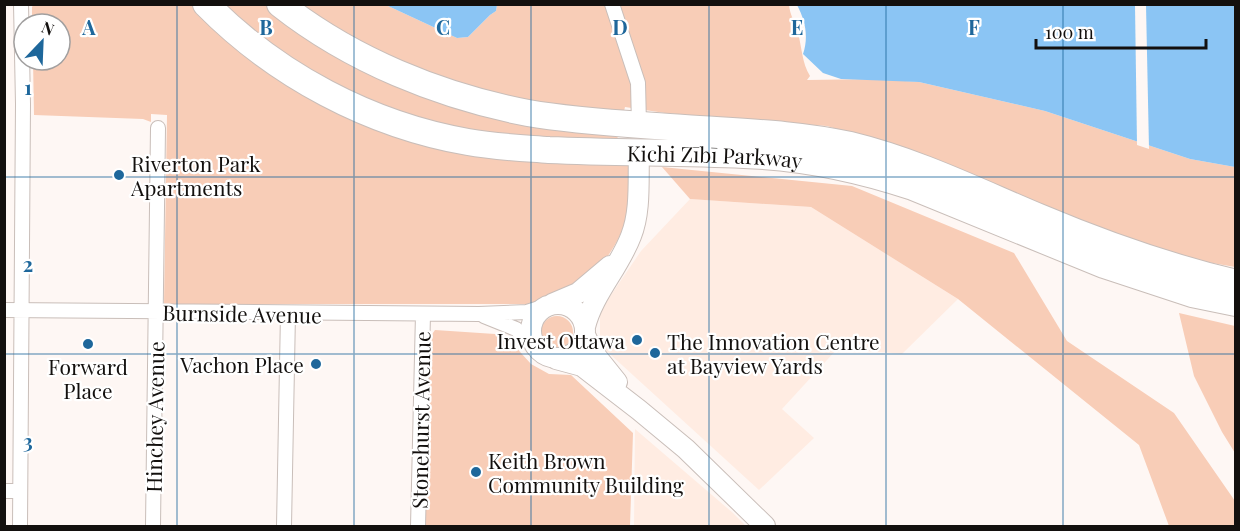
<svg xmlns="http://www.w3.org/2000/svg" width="1240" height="531" font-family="'Playfair Display',serif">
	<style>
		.built { fill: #ffece2 }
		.green { fill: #f8cdb7 }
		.water { fill: #8bc5f4 }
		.pier { fill: #fef7f4 }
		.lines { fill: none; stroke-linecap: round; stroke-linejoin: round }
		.street-casing { stroke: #c9beb9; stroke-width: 16 }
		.secondary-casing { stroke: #c9beb9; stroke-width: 22 }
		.highway-casing { stroke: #c9beb9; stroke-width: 28 }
		.street { stroke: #fff; stroke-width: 14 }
		.secondary { stroke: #fff; stroke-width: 20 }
		.highway { stroke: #fff; stroke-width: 26 }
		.grid { fill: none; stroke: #1e679b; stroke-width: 1.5; stroke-opacity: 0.55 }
		.poi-dot { fill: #1e679b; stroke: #fff; stroke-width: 2 }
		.labels { text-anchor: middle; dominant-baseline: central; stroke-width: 4.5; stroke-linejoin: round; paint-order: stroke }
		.street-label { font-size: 21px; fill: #13100e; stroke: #fff }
		.poi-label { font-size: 21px; fill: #13100e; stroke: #fff; text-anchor: start }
		.grid-label { font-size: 20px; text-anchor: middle; font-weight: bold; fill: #1e679b; stroke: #fff; stroke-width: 4.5; stroke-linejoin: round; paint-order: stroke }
	</style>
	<rect width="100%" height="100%" fill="#fef7f4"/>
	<path class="built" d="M690,199L811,207L958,299L902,354L838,348L782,409L814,438L759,490L600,345V311L641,251Z
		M635,429L733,513L746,526H634Z"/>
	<path class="green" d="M34,4L191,5L199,12L349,115L629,162C630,206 630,229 601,265C594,273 586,283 577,287C562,294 545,298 529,304H164L167,115L151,114V122L143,119L34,115L33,60H60V24H32V7Z
		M218,5H386L457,38L468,37L490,15L496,11L497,5H789C790,15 795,23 798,33C802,48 802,63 810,76L807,80L878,79L919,82L1045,111L1190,159L1235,167V267L1201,261L1126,240L939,160L827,126L665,113L625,107L616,144L471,134L373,105L286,61Z
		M662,167L852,186L1014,253L1067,341L1174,413L1235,501V526H1169L1139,445L958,299L811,207L690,199Z
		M1179,313L1235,326V453L1222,432L1194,376Z
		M541 332a16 16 0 1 1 32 0a16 16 0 1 1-32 0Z
		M435,330L495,334L512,343L531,364L549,374L571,375L633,433L630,526H423L428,340Z"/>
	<path class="water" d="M386,5H497L496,11L490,15L468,37L457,38Z
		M797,5H1235V167L1190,159L1045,111L919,82L841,79L823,73L803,54C809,36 805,20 797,5Z"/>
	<path class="pier" d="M1135,5H1146L1149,149L1137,145Z"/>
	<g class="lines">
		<defs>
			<path id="street" d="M612,4L638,83L639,125
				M4,310L479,314L527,312L546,306
				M484,316L516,329L534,345
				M4,491H20
				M20,526L23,104L21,4
				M153,526L158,128
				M284,526L288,313
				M418,526L423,314"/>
			<path id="secondary" d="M531 331a27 27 0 1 1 54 0a27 27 0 1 1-54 0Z
				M552,304L578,293L610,266
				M585,327C593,294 619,268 631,236C641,211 638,180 639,153
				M585,335L593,352L617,382
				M556,359L582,366L639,410L686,449L765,526"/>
			<g id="highway">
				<path id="s1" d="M206,4C276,75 370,125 468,142C495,147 522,148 549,150C614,153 679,152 744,155C802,157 859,169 913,187L1104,265L1192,294L1236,303"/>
				<path d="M280,4C351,60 440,96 528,113C580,122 633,124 684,128C740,132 796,133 850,145C916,161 977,191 1039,217C1103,244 1168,267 1236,283"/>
			</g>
		</defs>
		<use href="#street" class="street-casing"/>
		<use href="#secondary" class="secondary-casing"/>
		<use href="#highway" class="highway-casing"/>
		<use href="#street" class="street"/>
		<use href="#secondary" class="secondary"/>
		<use href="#highway" class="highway"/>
	</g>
	<path class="grid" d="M177,4V526M354,4V526M531,4V526M709,4V526M886,4V526M1063,4V526M4,177H1236M4,354H1236"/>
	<g class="poi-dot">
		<circle cx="119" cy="175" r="6"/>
		<circle cx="637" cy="340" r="6"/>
		<circle cx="88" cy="344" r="6"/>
		<circle cx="655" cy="353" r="6"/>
		<circle cx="316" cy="364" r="6"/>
		<circle cx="476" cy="472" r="6"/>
	</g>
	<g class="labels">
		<g class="street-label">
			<text stroke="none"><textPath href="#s1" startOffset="548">Kichi Zībī Parkway</textPath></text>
			<text transform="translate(242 313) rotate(1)">Burnside Avenue</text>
			<text transform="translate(154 417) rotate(-89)">Hinchey Avenue</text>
			<text transform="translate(420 420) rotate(-89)">Stonehurst Avenue</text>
		</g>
		<g class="poi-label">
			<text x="131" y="163">Riverton Park<tspan x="131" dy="24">Apartments</tspan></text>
			<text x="625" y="340" text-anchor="end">Invest Ottawa</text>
			<text x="667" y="341">The Innovation Centre<tspan x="667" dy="24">at Bayview Yards</tspan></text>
			<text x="304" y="364" text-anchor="end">Vachon Place</text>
			<text x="88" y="366" text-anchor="middle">Forward<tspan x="88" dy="24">Place</tspan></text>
			<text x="488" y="460">Keith Brown<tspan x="488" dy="24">Community Building</tspan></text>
		</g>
	</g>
	<g class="grid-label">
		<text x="89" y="35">A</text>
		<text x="266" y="35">B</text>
		<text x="443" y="35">C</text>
		<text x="620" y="35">D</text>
		<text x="797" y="35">E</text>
		<text x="974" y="35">F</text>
		<text x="28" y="95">1</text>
		<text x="28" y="272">2</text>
		<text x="28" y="449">3</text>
	</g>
	<rect width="1240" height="531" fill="none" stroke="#13100e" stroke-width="12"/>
	<g transform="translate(42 42) rotate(23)"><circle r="28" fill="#ffffff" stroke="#a19f9f" stroke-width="1.5"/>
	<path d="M0-4.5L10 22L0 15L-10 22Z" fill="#1e679b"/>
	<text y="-9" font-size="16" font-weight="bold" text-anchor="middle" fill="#13100e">N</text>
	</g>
	<path d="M1036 39v9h170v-9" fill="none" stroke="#13100e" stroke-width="3"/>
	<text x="1045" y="39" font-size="18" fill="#13100e" stroke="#ffffff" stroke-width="4.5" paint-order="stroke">100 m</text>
</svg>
